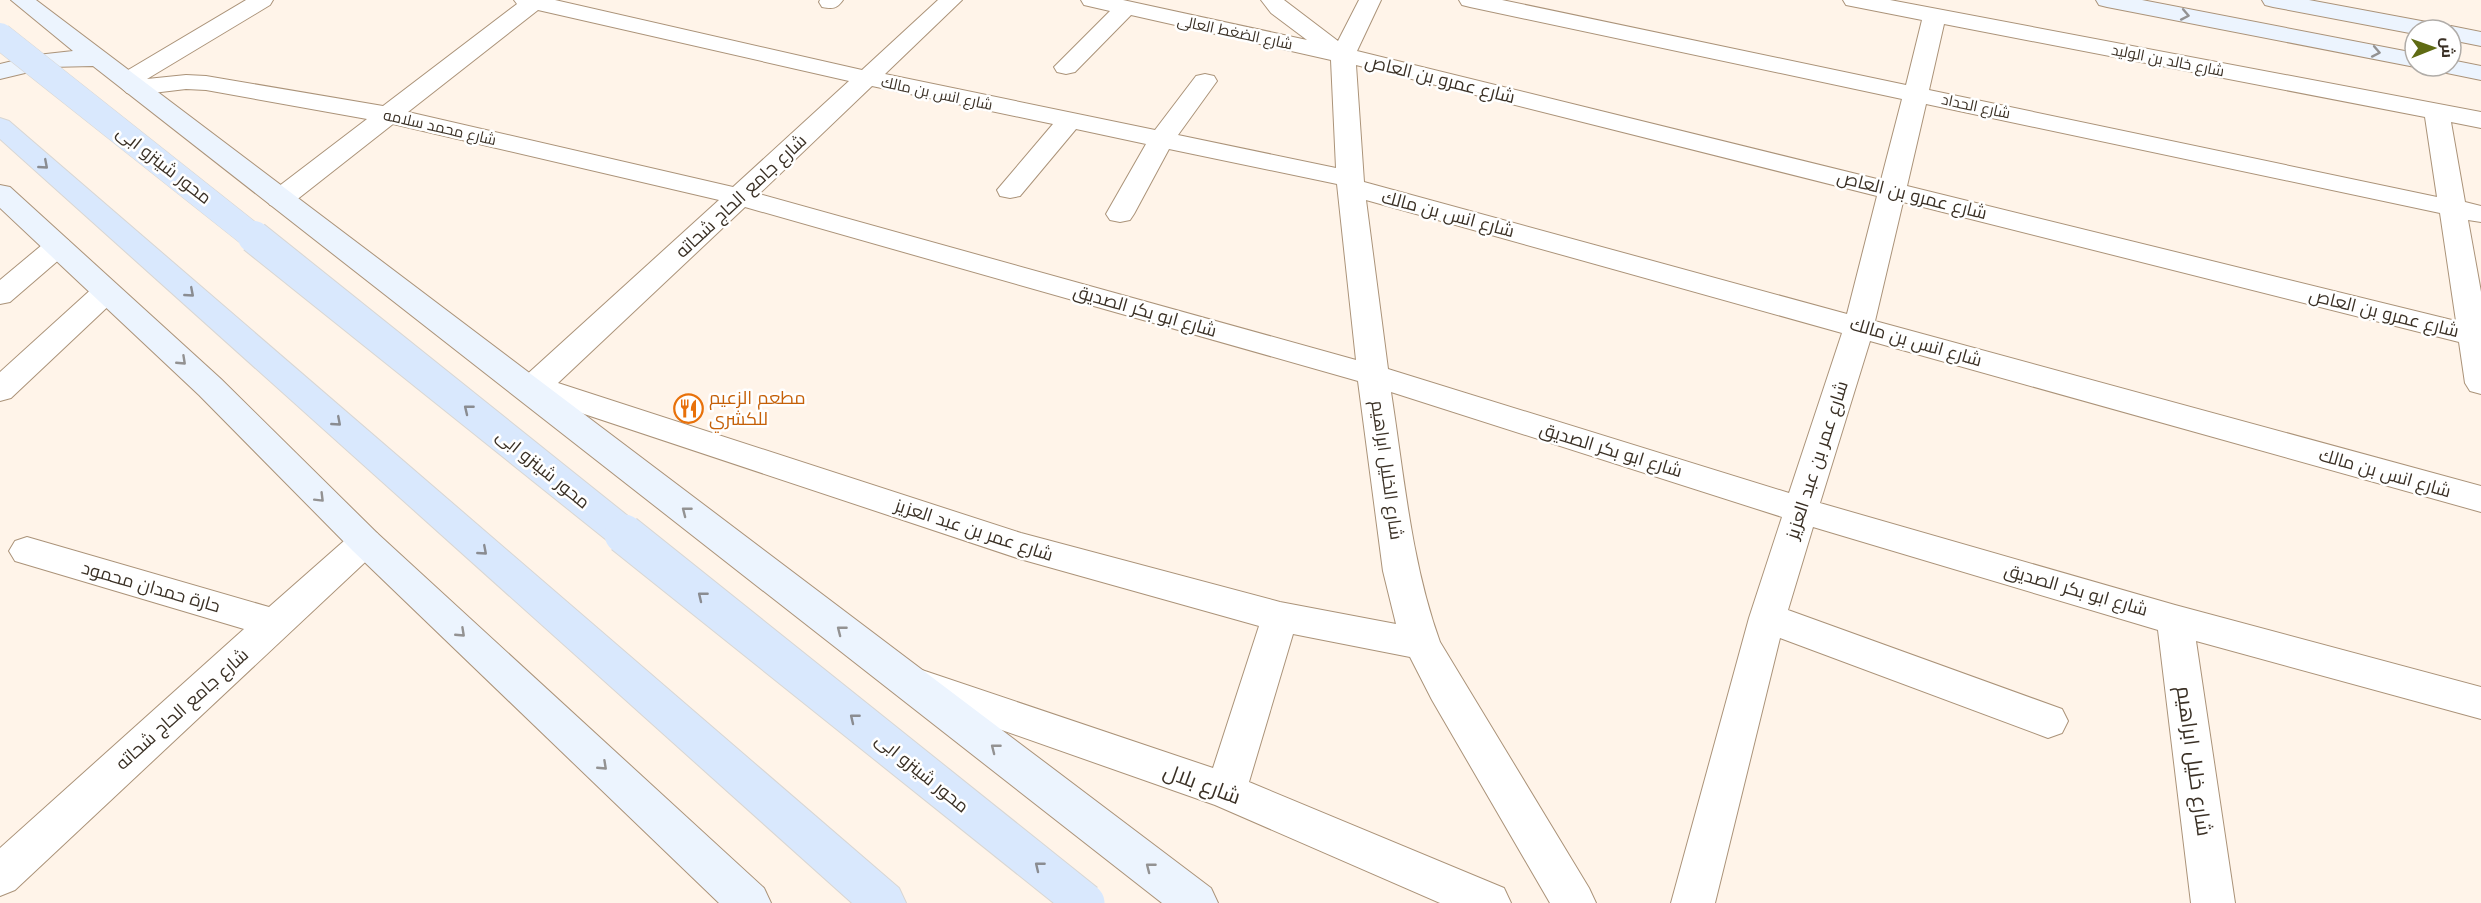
<svg xmlns="http://www.w3.org/2000/svg" width="2481" height="903" font-family="'Libre Baskerville',Cairo,serif">
	<style>
		.lines { fill: none; stroke-linecap: round; stroke-linejoin: round }
		.street-casing { stroke: #ab9379; stroke-width: 2 }
		.secondary-casing { stroke: #ab9379; stroke-width: 2 }
		.primary-casing { stroke: #d8d6d3; stroke-width: 2 }
		.street { fill: #fff; fill-rule: evenodd }
		.secondary { fill: #ecf4fe; fill-rule: evenodd }
		.primary { fill: #d9e8fd; fill-rule: evenodd }
		.primary-bridge-far2-casing { stroke: #d8d6d3; stroke-width: 27; stroke-linecap: butt }
		.primary-bridge-far1-casing { stroke: #d8d6d3; stroke-width: 34; stroke-linecap: butt }
		.primary-bridge-casing { stroke: #d8d6d3; stroke-width: 41; stroke-linecap: butt }
		.primary-bridge-far2 { stroke: #d9e8fd; stroke-width: 26 }
		.primary-bridge-far1 { stroke: #d9e8fd; stroke-width: 32 }
		.primary-bridge { stroke: #d9e8fd; stroke-width: 39 }
		.oneway { stroke: #939292 }
		.oneway2 { stroke: #8a8c91 }
		.labels { text-anchor: middle; dominant-baseline: central; stroke-width: 5; stroke-linejoin: round; paint-order: stroke }
		.far-street-label { font-size: 15px; fill: #3a3025; stroke: #fff }
		.street-label { font-size: 18px; fill: #3a3025; stroke: #fff }
		.food-label { font-size: 18px; fill: #c56008; stroke: #fff; text-anchor: start }
		.near-street-label { font-size: 21px; fill: #3a3025; stroke: #fff }
	</style>
	<rect width="100%" height="100%" fill="#fff4e9"/>
	<g class="lines">
		<defs>
			<path id="street" d="M246,0H273L270,5L147,79L186,75L206,76L383,106L517,4L514,0H555L862,70L938,0H962L885,74L1155,130L1196,76L1205,74L1214,76L1217,81L1178,135L1336,168L1331,60L1131,15L1075,72L1066,74L1057,72L1054,67L1110,11L1084,5L1081,0H1123L1307,40L1271,13L1261,0H1284L1338,41L1359,0H1381L1357,51L1881,180L1902,99L1470,7L1462,5L1459,0H1502L1906,85L1922,20L1846,5L1843,0H1890L2481,112V128L2451,122L2465,202L2481,206V222L2468,220L2481,292V394L2470,391L2465,383L2459,342L1903,202L1875,321L2481,486V512L1870,341L1820,503L2175,605L2481,687V719L2196,641L2235,903H2191L2158,630L1813,527L1788,610L2062,709L2068,721L2062,733L2048,738L1780,638L1715,903H1671L1749,618L1782,517L1391,392C1404,475 1411,562 1440,642L1589,888L1596,903H1550L1432,700L1410,657L1293,634L1249,782L1504,888L1511,903H1440L1215,805L905,696L900,685L905,674L919,669L1213,768L1259,626L1020,559L539,399L530,402L519,399L514,391L523,378L719,200L393,124L290,205L280,207L270,205L266,199L270,193L367,119L206,90L186,89L136,95L127,93L115,81L118,76ZM538,10L849,81L733,187L408,112ZM1944,24L2425,117L2437,197L1929,90ZM1356,65L1877,196L1847,314L1364,182ZM872,86L1053,124L997,190L1000,196L1010,198L1020,196L1076,129L1146,144L1106,214L1110,220L1120,222L1130,220L1134,214L1169,149L1337,184L1356,360L759,194ZM1926,104L2440,213L2456,321L1907,186ZM1366,200L1842,333L1789,493L1388,369ZM745,207L1358,381L1383,571L1396,624L1280,602L1021,533L558,383Z
				M820,0H843C837,9 832,9 822,7L819,2Z
				M58,237L68,240L72,246L68,252L10,302L0,304V280L48,240Z
				M106,283L116,285L121,292L116,299L11,398L0,401V372L96,285Z
				M365,529L377,533L383,542L377,551L15,890L0,896V848L244,629L15,561L9,551L15,541L27,537L269,607L353,533Z"/>
			<path id="secondary" d="M11,0H36L1211,888L1218,903H1162L93,66L50,67L0,79V64L37,55L73,51Z
				M2096,0H2142L2415,53V66H2420L2415,67L2107,7L2099,5Z
				M2262,0H2309L2432,23L2440,25L2443,28L2451,26L2481,32V46L2451,40V30H2415V34L2273,7L2265,5Z
				M2451,60L2481,66V80L2437,71L2434,66H2451Z
				M0,185L10,187L221,379L377,533L764,888L771,903H719L353,551L199,395L0,208Z"/>
			<path id="primary" d="M0,118L9,121L899,888L906,903H852L0,139Z"/>
		</defs>
		<use href="#street" class="street-casing"/>
		<use href="#secondary" class="secondary-casing"/>
		<use href="#primary" class="primary-casing"/>
		<use href="#street" class="street"/>
		<use href="#secondary" class="secondary"/>
		<use href="#primary" class="primary"/>
		<defs>
			<path id="primary-bridge-far2" d="M0,36L256,239"/>
			<path id="primary-bridge-far1" d="M254,237L626,535"/>
			<path id="primary-bridge" d="M624,534L1085,903"/>
		</defs>
		<use href="#primary-bridge-far2" class="primary-bridge-far2-casing"/>
		<use href="#primary-bridge-far1" class="primary-bridge-far1-casing"/>
		<use href="#primary-bridge" class="primary-bridge-casing"/>
		<use href="#primary-bridge-far2" class="primary-bridge-far2"/>
		<use href="#primary-bridge-far1" class="primary-bridge-far1"/>
		<use href="#primary-bridge" class="primary-bridge"/>
	</g>
	<defs><path id="oneway-chevron" d="M-2-3.5L2.5 0L-2 3.5" fill="none" stroke-width="1.6" stroke-linecap="round" stroke-linejoin="round" transform="scale(1.5)"/></defs>
	<g class="oneway">
		<use href="#oneway-chevron" transform="translate(2185 15) rotate(11)"/>
		<use href="#oneway-chevron" transform="translate(2376 52) rotate(11)"/>
		<use href="#oneway-chevron" transform="translate(182 361) rotate(43)"/>
		<use href="#oneway-chevron" transform="translate(320 498) rotate(45)"/>
		<use href="#oneway-chevron" transform="translate(686 511) rotate(-142)"/>
		<use href="#oneway-chevron" transform="translate(841 630) rotate(-142)"/>
		<use href="#oneway-chevron" transform="translate(461 633) rotate(43)"/>
		<use href="#oneway-chevron" transform="translate(995 748) rotate(-142)"/>
		<use href="#oneway-chevron" transform="translate(603 766) rotate(43)"/>
		<use href="#oneway-chevron" transform="translate(1150 867) rotate(-142)"/>
	</g>
	<g class="oneway2">
		<use href="#oneway-chevron" transform="translate(44 165) rotate(41)"/>
		<use href="#oneway-chevron" transform="translate(190 293) rotate(41)"/>
		<use href="#oneway-chevron" transform="translate(468 409) rotate(-141)"/>
		<use href="#oneway-chevron" transform="translate(337 422) rotate(41)"/>
		<use href="#oneway-chevron" transform="translate(483 551) rotate(41)"/>
		<use href="#oneway-chevron" transform="translate(702 596) rotate(-141)"/>
		<use href="#oneway-chevron" transform="translate(854 718) rotate(-141)"/>
		<use href="#oneway-chevron" transform="translate(1039 866) rotate(-141)"/>
	</g>
	<defs>
		<symbol id="restaurant-ring" viewBox="-11 -11 22 22"><circle r="9.5" fill="#fff" stroke="#e8710a" stroke-width="1.5"/><path d="M-5-6h1v4h1v-4h1v4h1v-4h1v5L-1.5 .5V6h-2V.5L-5-1ZM5-6V6H3V1.5H1.5Q1.5-4 5-6Z" fill="#e8710a"/></symbol>
	</defs>
	<g fill-rule="evenodd">
		<use href="#restaurant-ring" x="672" y="392" width="33" height="33"/>
	</g>
	<g class="labels">
		<g class="far-street-label">
			<text transform="translate(1235 32) rotate(12)">شارع الضغط العالى</text>
			<text transform="translate(2168 60) rotate(11)">شارع خالد بن الوليد</text>
			<text transform="translate(937 93) rotate(12)">شارع انس بن مالك</text>
			<text transform="translate(1976 106) rotate(12)">شارع الحداد</text>
			<text transform="translate(440 127) rotate(13)">شارع محمد سلامه</text>
		</g>
		<g class="street-label">
			<text transform="translate(1440 79) rotate(14)">شارع عمرو بن العاص</text>
			<text transform="translate(164 165) rotate(38)">محور شينزو ابى</text>
			<text transform="translate(1912 195) rotate(14)">شارع عمرو بن العاص</text>
			<text transform="translate(741 196) rotate(-43)">شارع جامع الحاج شحاته</text>
			<text transform="translate(1448 214) rotate(15)">شارع انس بن مالك</text>
			<text transform="translate(1145 311) rotate(16)">شارع ابو بكر الصديق</text>
			<text transform="translate(2384 313) rotate(14)">شارع عمرو بن العاص</text>
			<text transform="translate(1916 342) rotate(16)">شارع انس بن مالك</text>
			<text transform="translate(1611 450) rotate(17)">شارع ابو بكر الصديق</text>
			<text transform="translate(1817 460) rotate(-72)">شارع عمر بن عبد العزيز</text>
			<text transform="translate(543 469) rotate(39)">محور شينزو ابى</text>
			<text transform="translate(1387 470) rotate(82)">شارع الخليل ابراهيم</text>
			<text transform="translate(2385 473) rotate(16)">شارع انس بن مالك</text>
			<text transform="translate(974 530) rotate(18)">شارع عمر بن عبد العزيز</text>
			<text transform="translate(151 587) rotate(16)">حارة حمدان محمود</text>
			<text transform="translate(2076 590) rotate(16)">شارع ابو بكر الصديق</text>
			<text transform="translate(182 709) rotate(-42)">شارع جامع الحاج شحاته</text>
			<text transform="translate(922 773) rotate(39)">محور شينزو ابى</text>
		</g>
		<g class="food-label">
			<text x="709" y="398">مطعم الزعيم<tspan x="709" dy="21">للكشري</tspan></text>
		</g>
		<g class="near-street-label">
			<text transform="translate(2194 761) rotate(82)">شارع خليل ابراهيم</text>
			<text transform="translate(1202 784) rotate(20)">شارع بلال</text>
		</g>
	</g>
	<g transform="translate(2433 48) rotate(89)"><circle r="28" fill="#ffffff" stroke="#b0aca8" stroke-width="1.5"/>
	<path d="M0-4.5L10 22L0 15L-10 22Z" fill="#5f6b13"/>
	<text y="-9" font-size="16" font-weight="bold" text-anchor="middle" fill="#3a3025">ش</text>
	</g>
</svg>
